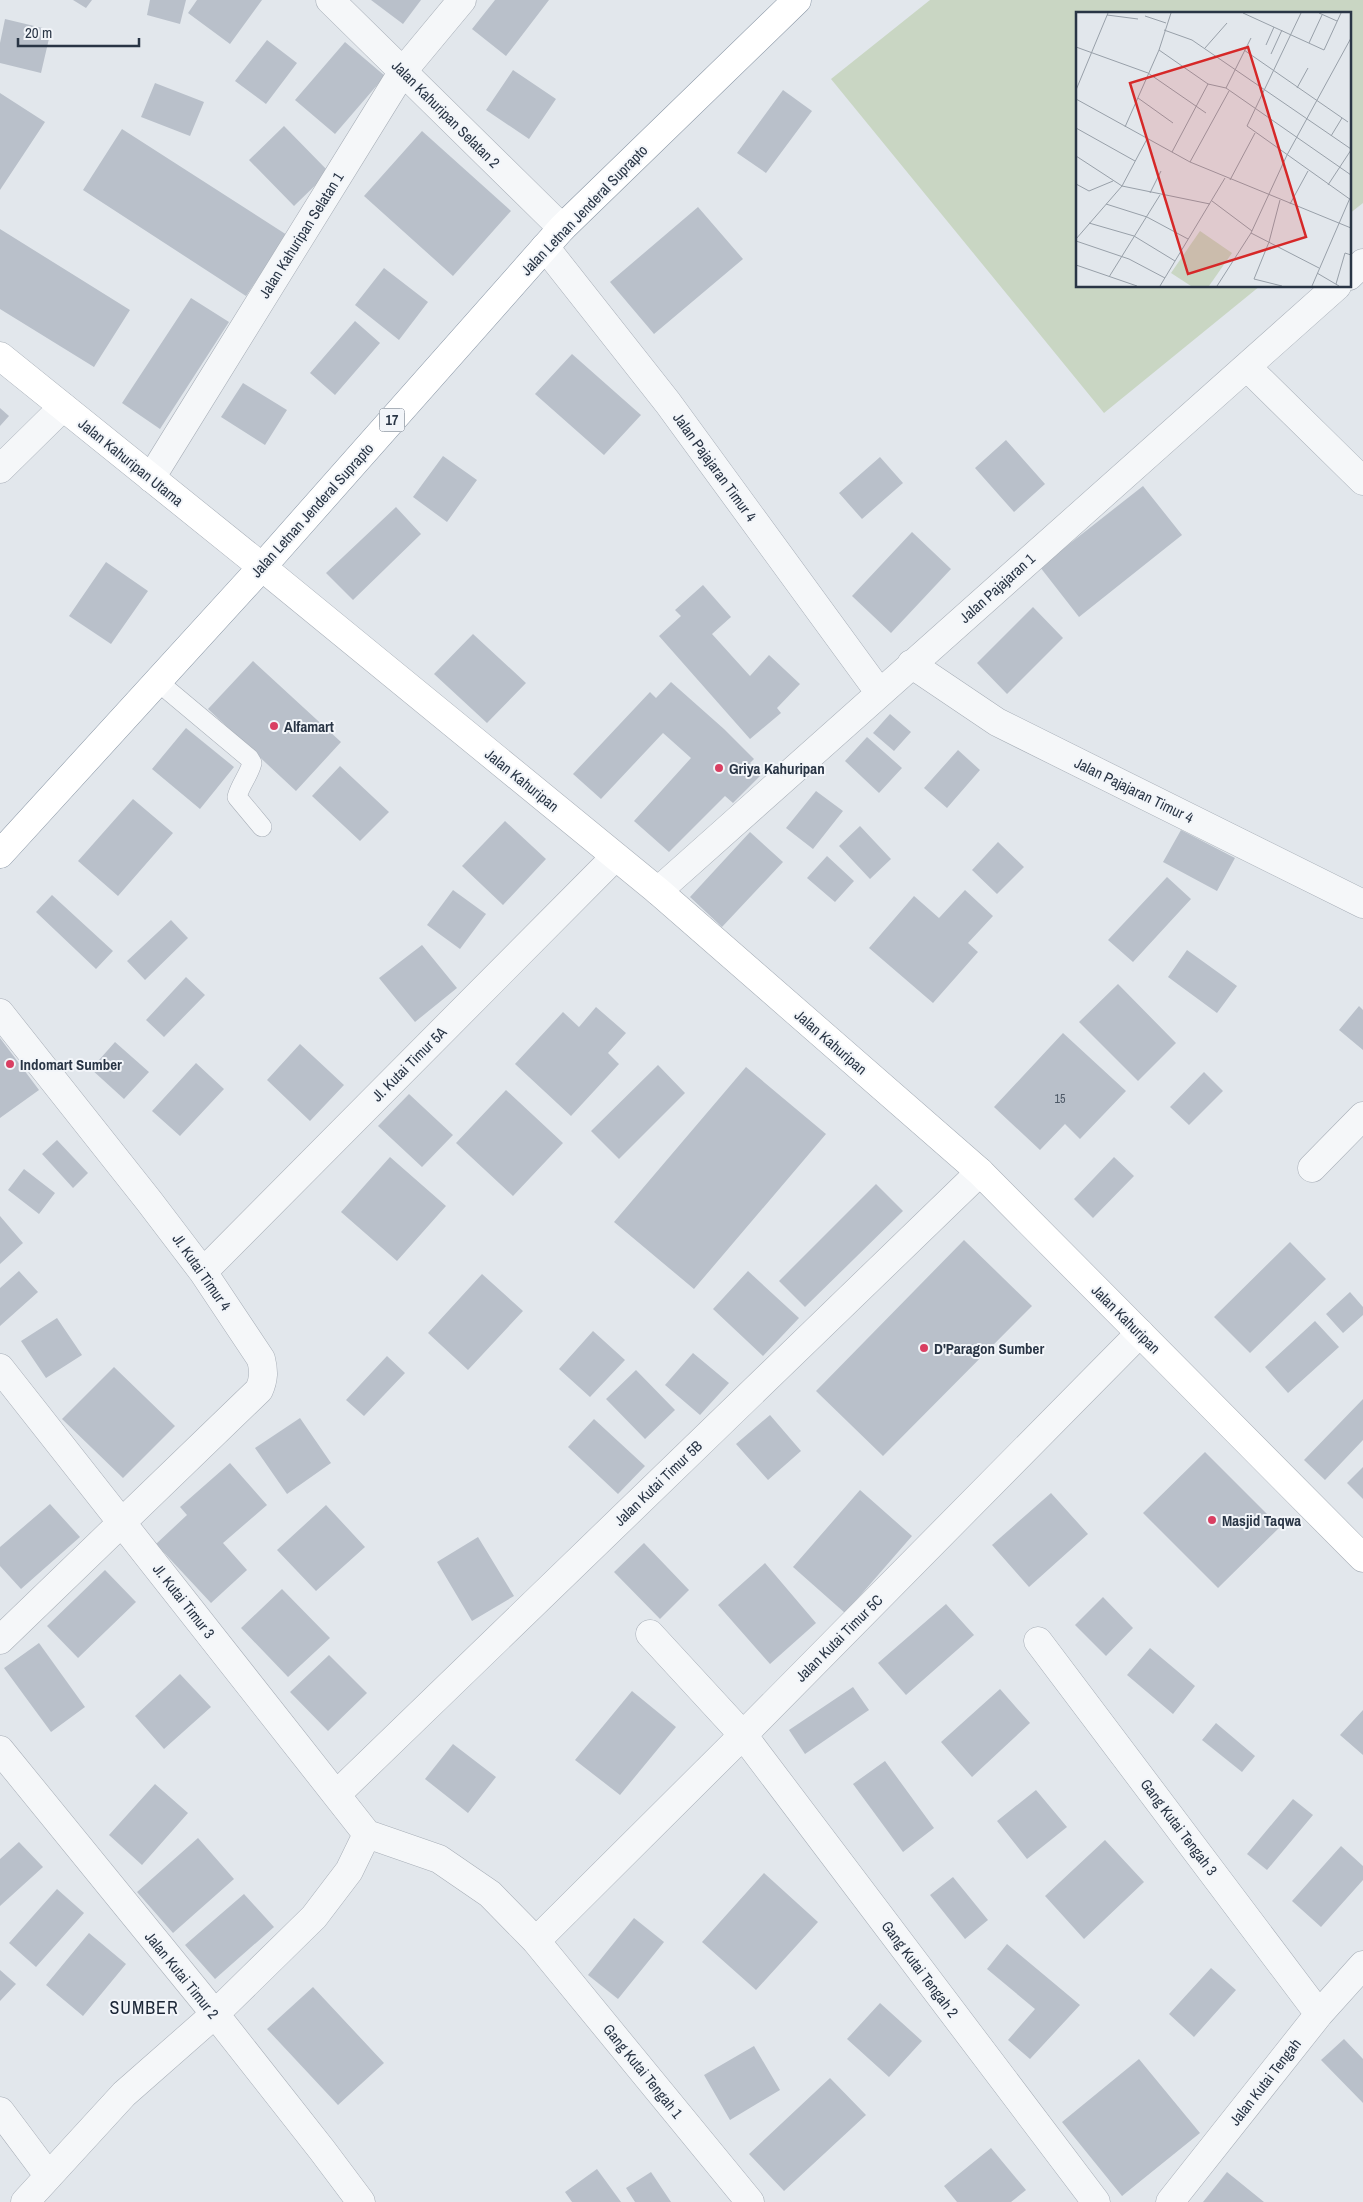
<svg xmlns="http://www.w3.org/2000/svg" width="1363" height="2202" font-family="'Archivo Narrow',sans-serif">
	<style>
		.green { fill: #c9d6c3 }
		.building { fill: #b9c0ca }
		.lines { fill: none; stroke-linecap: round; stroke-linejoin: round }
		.lane-casing { stroke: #a7aeb7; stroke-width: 20 }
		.street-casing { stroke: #a7aeb7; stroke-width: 29 }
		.secondary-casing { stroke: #a7aeb7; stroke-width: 29 }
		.highway-casing { stroke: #8895a4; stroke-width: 29 }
		.lane { stroke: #f5f7f9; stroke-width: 19 }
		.street { stroke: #f5f7f9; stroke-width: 28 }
		.secondary { stroke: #fff; stroke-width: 28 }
		.highway { stroke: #fff; stroke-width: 28 }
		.poi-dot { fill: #d93f62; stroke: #f2f5f9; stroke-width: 2 }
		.labels { text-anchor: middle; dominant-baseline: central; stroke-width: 4; stroke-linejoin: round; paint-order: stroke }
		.number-label { font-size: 12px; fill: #4d5866 }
		.shield { fill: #f2f5f9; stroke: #656f7b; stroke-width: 1 }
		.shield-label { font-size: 14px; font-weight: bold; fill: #293545 }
		.street-label { font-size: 15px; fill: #293545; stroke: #f2f5f9 }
		.poi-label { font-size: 15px; font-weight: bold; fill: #293545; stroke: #f2f5f9; text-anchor: start }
		.quarter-label { font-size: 18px; letter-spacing: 1px; fill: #1b2636; stroke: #f2f5f9 }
		.inset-road { fill: none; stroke: #98a0a9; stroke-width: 1 }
		.view { fill: #d62828; fill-opacity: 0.15; stroke: #d62828; stroke-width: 2.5 }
		.inset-edge { fill: none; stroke: #293545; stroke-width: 2.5 }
	</style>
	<rect width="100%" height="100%" fill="#e2e7ec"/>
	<path class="green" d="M930,0H1363V203L1349,214V14H1077V286H1260L1104,413L831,79Z"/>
	<path class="building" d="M73,0H92L86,8Z
		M150,0H186L180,24L147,15Z
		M197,0H262L230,44L188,13Z
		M371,0H421L403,24Z
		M495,0H549L506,56L472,29Z
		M5,19L51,30L41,73L0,63V43Z
		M267,40L297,63L266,104L235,81Z
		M345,42L385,76L335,134L295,100Z
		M513,70L556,99L529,139L486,110Z
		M155,83L204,102L190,136L141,117Z
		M783,90L812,111L766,173L737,153Z
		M0,93L45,122L0,190Z
		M284,126L329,172L294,206L249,160Z
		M122,129L287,235L246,296L83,190Z
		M422,131L511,211L453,276L364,196Z
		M698,207L743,259L654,334L610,282Z
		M0,229L130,310L94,367L0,309Z
		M384,268L428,302L399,340L355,305Z
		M191,298L229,322L160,429L122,403Z
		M355,321L380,343L335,395L310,373Z
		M572,354L641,415L604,455L535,394Z
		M243,383L287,410L265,445L221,417Z
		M0,408L9,416L0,426Z
		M1006,440L1045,484L1014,512L975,468Z
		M443,456L477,480L447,522L413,497Z
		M880,457L903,483L862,519L839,493Z
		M1143,486L1182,535L1079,617L1040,567Z
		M396,507L421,534L353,600L326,573Z
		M912,532L951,569L891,633L852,596Z
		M106,562L148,591L111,644L69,616Z
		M703,585L731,617L712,634L750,676L769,655L800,684L777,708L781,713L750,739L659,636L681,616L675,610Z
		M1033,607L1063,638L1007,694L977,663Z
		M473,634L526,683L487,723L434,674Z
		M253,661L341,742L296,791L208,709Z
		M671,682L724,729L754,759L750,763L762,774L733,803L725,796L669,852L634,821L691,758L663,733L601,799L573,774L650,692L656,698Z
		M890,714L911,732L894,751L873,733Z
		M186,728L234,767L200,809L152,769Z
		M867,737L902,768L879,793L845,761Z
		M958,750L980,770L947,808L924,788Z
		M340,766L389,812L360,841L312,796Z
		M816,791L843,811L813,849L786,828Z
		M133,799L173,833L118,896L78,861Z
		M505,821L546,859L503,905L462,866Z
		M860,826L891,859L870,879L839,846Z
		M1181,830L1235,858L1217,891L1163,862Z
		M750,832L783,862L722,927L690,897Z
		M998,842L1024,867L997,894L972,870Z
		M827,856L854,881L835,902L807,878Z
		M1167,877L1191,899L1133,962L1108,940Z
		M453,890L486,914L460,949L427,925Z
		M965,890L993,916L968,943L978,952L933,1003L869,948L914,896L939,918Z
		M52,895L113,951L96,969L36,912Z
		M171,920L188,938L145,980L127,961Z
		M422,945L457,988L415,1022L379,978Z
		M1187,950L1237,986L1217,1013L1168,977Z
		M186,977L205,995L164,1037L146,1020Z
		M1118,984L1176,1043L1138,1081L1079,1022Z
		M1359,1006L1363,1010V1050L1339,1030Z
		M596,1007L626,1033L608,1053L619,1064L571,1116L515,1064L563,1012L579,1027Z
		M1063,1033L1126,1091L1080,1139L1065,1124L1040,1150L994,1107Z
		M0,1038L39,1090L0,1118Z
		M115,1042L149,1072L124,1099L91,1069Z
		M300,1044L344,1085L310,1121L267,1080Z
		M196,1063L224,1089L180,1136L152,1111Z
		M658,1065L685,1093L619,1159L591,1131Z
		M746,1067L826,1134L694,1289L614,1222Z
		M1204,1072L1223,1091L1189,1125L1170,1107Z
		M506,1090L563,1143L513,1196L456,1143Z
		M409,1094L453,1135L422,1167L378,1126Z
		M57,1140L88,1173L73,1188L42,1154Z
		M390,1157L446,1206L397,1261L341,1212Z
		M1114,1157L1134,1176L1093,1218L1074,1199Z
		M24,1169L55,1193L39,1214L8,1190Z
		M876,1184L903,1211L805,1307L779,1281Z
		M0,1216L23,1243L0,1264Z
		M964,1240L1032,1306L883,1456L816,1391Z
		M1290,1242L1326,1279L1250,1353L1214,1317Z
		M19,1271L38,1292L0,1326V1288Z
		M748,1271L799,1318L763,1356L713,1309Z
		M482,1274L523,1311L468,1370L428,1333Z
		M1350,1292L1363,1307V1315L1343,1333L1326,1314Z
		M57,1318L82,1355L46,1378L21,1341Z
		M1315,1321L1339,1347L1288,1393L1265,1367Z
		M593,1331L625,1360L590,1397L559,1369Z
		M693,1353L729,1383L700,1415L665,1385Z
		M387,1356L405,1373L364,1416L346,1400Z
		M114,1367L175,1426L123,1478L62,1419Z
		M636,1370L675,1410L645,1439L606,1399Z
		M1363,1399V1440L1325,1480L1304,1460Z
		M770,1415L801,1451L768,1480L736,1444Z
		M300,1418L331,1463L287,1494L255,1448Z
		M594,1419L645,1466L618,1494L568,1447Z
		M1205,1452L1280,1527L1218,1588L1143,1513Z
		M230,1463L267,1505L223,1543L247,1570L211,1603L156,1544L187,1515L180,1507Z
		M1363,1467V1499L1347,1483Z
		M860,1490L912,1536L845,1613L793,1567Z
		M1051,1493L1088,1534L1029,1587L992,1545Z
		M50,1504L80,1537L21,1589L0,1566V1547Z
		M326,1505L365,1547L316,1591L277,1550Z
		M478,1537L514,1596L472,1621L437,1562Z
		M644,1543L689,1590L660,1619L614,1572Z
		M765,1563L816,1623L770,1664L718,1605Z
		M105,1570L136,1602L78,1658L47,1626Z
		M282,1589L330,1638L288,1677L241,1628Z
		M1103,1597L1133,1628L1106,1656L1075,1625Z
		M946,1604L974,1635L906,1695L878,1663Z
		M39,1643L85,1707L51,1732L4,1668Z
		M1150,1648L1195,1686L1173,1714L1127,1675Z
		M329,1655L367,1693L328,1731L290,1692Z
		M180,1674L211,1707L164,1749L135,1716Z
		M853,1687L869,1710L805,1754L789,1730Z
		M1000,1689L1030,1723L972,1777L941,1742Z
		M632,1691L676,1727L620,1795L575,1760Z
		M1363,1710V1755L1340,1735Z
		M1216,1723L1255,1756L1242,1772L1202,1740Z
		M453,1744L496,1777L468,1813L425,1779Z
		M885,1761L934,1828L903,1852L853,1784Z
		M155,1784L188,1813L142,1865L109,1835Z
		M1036,1790L1067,1827L1027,1859L997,1821Z
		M1293,1799L1313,1815L1267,1870L1247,1854Z
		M198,1838L234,1879L173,1933L137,1892Z
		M1105,1840L1144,1882L1084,1939L1045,1896Z
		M19,1842L43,1867L0,1906V1859Z
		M1341,1846L1363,1866V1880L1321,1927L1292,1901Z
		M764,1873L818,1922L756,1990L702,1942Z
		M953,1877L988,1920L965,1939L930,1895Z
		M57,1889L84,1913L36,1967L9,1943Z
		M244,1894L274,1927L215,1979L185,1945Z
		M634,1918L664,1942L618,1999L588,1975Z
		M89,1933L126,1964L83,2016L46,1985Z
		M1007,1944L1080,2005L1030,2059L1008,2040L1035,2009L987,1969Z
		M1211,1968L1236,1990L1194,2037L1169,2014Z
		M0,1970L16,1984L0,2001Z
		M313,1987L384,2063L338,2105L267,2029Z
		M880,2003L922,2041L889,2077L847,2039Z
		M1344,2039L1363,2059V2103L1321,2060Z
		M754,2046L780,2090L730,2120L704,2075Z
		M1139,2059L1200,2133L1122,2196L1062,2122Z
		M830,2078L866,2115L784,2191L749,2154Z
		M991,2148L1026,2190L1011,2202H957L944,2186Z
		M597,2169L621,2202H572L565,2192Z
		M651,2172L671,2202H635L626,2188Z
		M1227,2172L1264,2202H1203Z"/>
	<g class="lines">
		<defs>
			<path id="lane" d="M157,681L249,758L252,763C249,775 240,785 237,797L262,827"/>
			<path id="street" d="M330,0L562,228
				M545,247L668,403L879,692
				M1349,276L1363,263
				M1247,367L1363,481
				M0,469L63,407
				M151,478L403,71L462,0
				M911,664L997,722L1363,904
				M658,891L1337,286
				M0,1013L149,1201L203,1272L261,1359C264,1371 264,1379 259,1390L0,1640
				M1312,1168L1363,1116
				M203,1272L615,857
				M0,1368L367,1834
				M650,1634L743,1735L1096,2202
				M1038,1641L1319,2014
				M0,1750L215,2014L322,2150L361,2202
				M337,1794L980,1172
				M367,1834L439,1859L490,1894L536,1941L750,2202
				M536,1941L743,1735L1140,1333
				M0,2111L48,2175
				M25,2202L124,2094L215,2014L314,1917L349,1871L367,1834
				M1170,2202L1319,2014L1363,1965"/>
			<path id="secondary" d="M0,356L262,567L658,891L980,1172L1363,1558"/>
			<path id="highway" d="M0,854L262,567L562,228L797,0"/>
		</defs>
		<use href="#lane" class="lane-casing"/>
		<use href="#street" class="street-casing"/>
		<use href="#secondary" class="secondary-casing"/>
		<use href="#highway" class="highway-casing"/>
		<use href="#lane" class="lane"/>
		<use href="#street" class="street"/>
		<use href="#secondary" class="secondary"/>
		<use href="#highway" class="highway"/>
	</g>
	<g class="poi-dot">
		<circle cx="274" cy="726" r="5"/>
		<circle cx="719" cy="768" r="5"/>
		<circle cx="10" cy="1064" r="5"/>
		<circle cx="924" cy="1348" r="5"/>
		<circle cx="1212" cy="1520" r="5"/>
	</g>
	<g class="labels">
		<g class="number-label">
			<text x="1060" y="1099">15</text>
		</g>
		<rect class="shield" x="379.5" y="408.5" width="25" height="23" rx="4"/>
		<g class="shield-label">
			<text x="392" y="420">17</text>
		</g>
		<g class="street-label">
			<text transform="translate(446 114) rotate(45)">Jalan Kahuripan Selatan 2</text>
			<text transform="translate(584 210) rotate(-46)">Jalan Letnan Jenderal Suprapto</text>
			<text transform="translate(301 235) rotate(-58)">Jalan Kahuripan Selatan 1</text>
			<text transform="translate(131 462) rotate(39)">Jalan Kahuripan Utama</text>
			<text transform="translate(715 467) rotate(54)">Jalan Pajajaran Timur 4</text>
			<text transform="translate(312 510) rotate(-48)">Jalan Letnan Jenderal Suprapto</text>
			<text transform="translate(997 588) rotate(-42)">Jalan Pajajaran 1</text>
			<text transform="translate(522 780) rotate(39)">Jalan Kahuripan</text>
			<text transform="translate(1134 790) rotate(26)">Jalan Pajajaran Timur 4</text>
			<text transform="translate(831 1042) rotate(41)">Jalan Kahuripan</text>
			<text transform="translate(409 1064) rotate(-45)">Jl. Kutai Timur 5A</text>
			<text transform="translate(202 1272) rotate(55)">Jl. Kutai Timur 4</text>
			<text transform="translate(1126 1319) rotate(45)">Jalan Kahuripan</text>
			<text transform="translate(658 1483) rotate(-44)">Jalan Kutai Timur 5B</text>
			<text transform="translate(184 1601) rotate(52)">Jl. Kutai Timur 3</text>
			<text transform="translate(839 1638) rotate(-45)">Jalan Kutai Timur 5C</text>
			<text transform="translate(1179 1827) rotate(53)">Gang Kutai Tengah 3</text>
			<text transform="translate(920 1969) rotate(53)">Gang Kutai Tengah 2</text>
			<text transform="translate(182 1975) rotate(51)">Jalan Kutai Timur 2</text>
			<text transform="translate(643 2071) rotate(51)">Gang Kutai Tengah 1</text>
			<text transform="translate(1265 2082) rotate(-52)">Jalan Kutai Tengah</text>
		</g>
		<g class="poi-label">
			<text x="284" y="726">Alfamart</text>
			<text x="729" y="768">Griya Kahuripan</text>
			<text x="20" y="1064">Indomart Sumber</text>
			<text x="934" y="1348">D'Paragon Sumber</text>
			<text x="1222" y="1520">Masjid Taqwa</text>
		</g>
		<g class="quarter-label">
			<text x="144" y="2007">SUMBER</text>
		</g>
	</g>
	<g transform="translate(1076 12)">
		<rect width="275" height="275" fill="#e2e7ec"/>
		<path d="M124,219L156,241L133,274H115L95,261Z" fill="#c9d6c3"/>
		<path class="inset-road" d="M167,1L248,38L265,1M225,1L171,114L275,188M243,1L261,9M31,3L62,7M69,4L90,11M88,18L116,28L275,137M233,31L246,3M190,33L198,15M0,35L72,61L130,101M129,36L151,11M83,38L132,72L150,76M168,38L272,110M195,42L206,18M150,76L275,163M150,76L175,26M221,76L232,56M0,78L32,1M62,86L97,111M0,87L114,150L275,216M49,115L83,38L95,1M0,116L59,149M255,124L266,106M96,140L132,72M0,144L46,174L134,192M114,150L153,79M154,168L179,121M0,172L13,179L37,169M252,173L275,138M74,181L85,159M204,188L193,230L178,267L206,274M136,189L176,219M30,192L71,205L112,227M214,192L232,159M13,211L58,224L99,249M175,221L243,256M0,227L46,174L71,127M0,229L53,247L89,266M0,253L61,274M241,261L263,274M33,265L84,183M260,272L269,241L275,243M84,274L149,166M141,274L175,221L211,143L275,26M236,274L274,186"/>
		<path class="view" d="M172,35L230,225L112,262L54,71Z"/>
		<rect width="275" height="275" class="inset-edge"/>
	</g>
	<path d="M18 38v8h121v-8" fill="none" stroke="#293545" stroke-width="2.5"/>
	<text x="25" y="38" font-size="15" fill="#293545" stroke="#f2f5f9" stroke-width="4" paint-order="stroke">20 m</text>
</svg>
